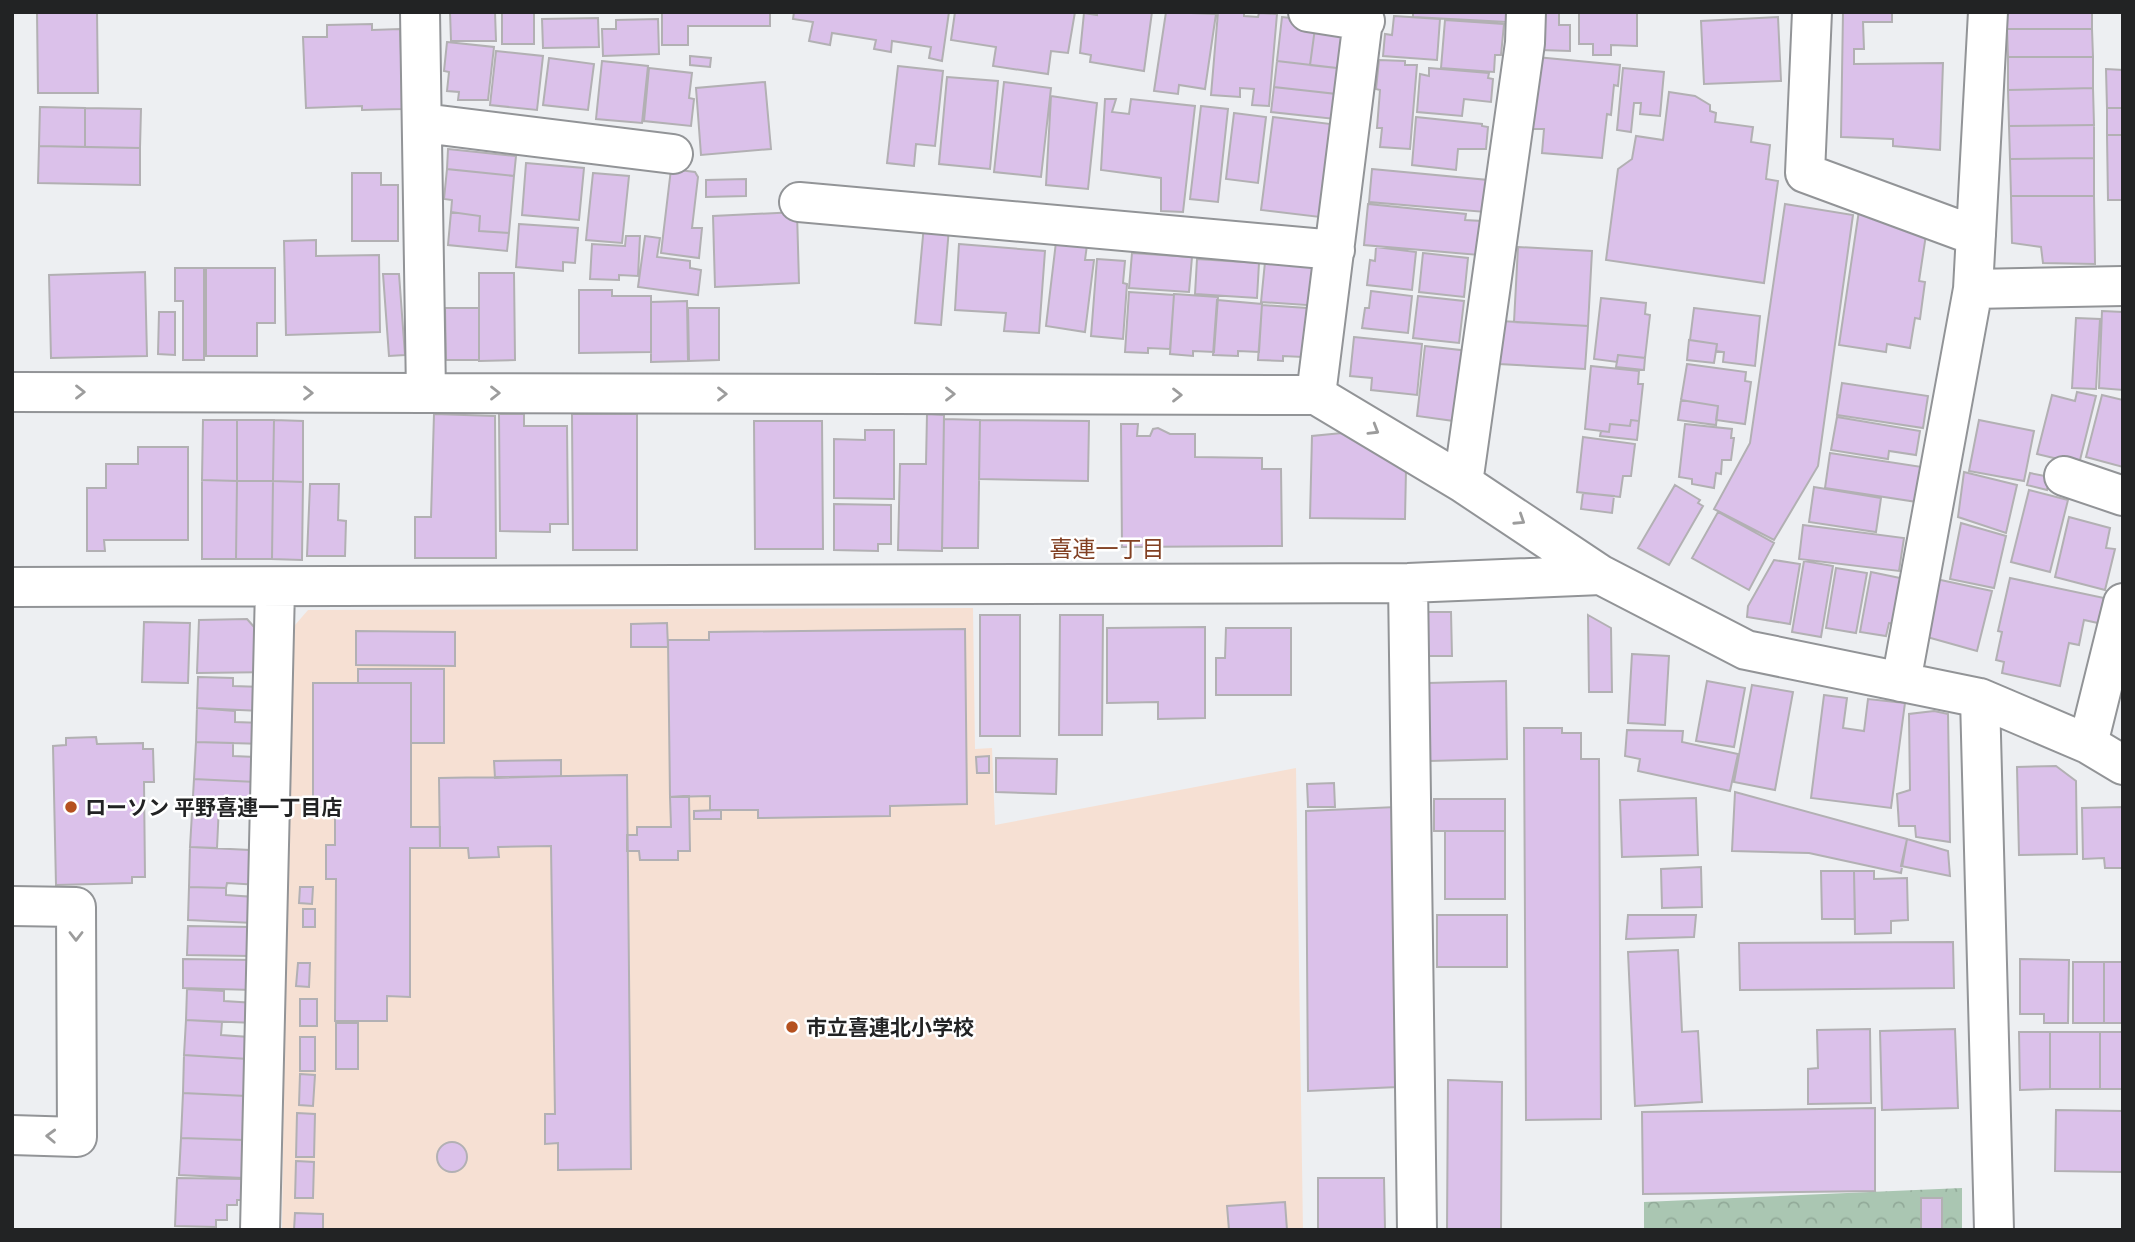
<svg xmlns="http://www.w3.org/2000/svg" width="2135" height="1242" font-family="'PT Sans','Noto Sans JP',sans-serif">
	<style>
		.education { fill: #f6e0d3 }
		.park { fill: url(#park-crowns) }
		.building { fill: #dbc1ea; stroke: #b2b0b3; stroke-width: 2 }
		.lines { fill: none; stroke-linecap: round; stroke-linejoin: round }
		.street-casing { stroke: #929497; stroke-width: 42 }
		.street { stroke: #fff; stroke-width: 38 }
		.oneway { stroke: #9c9c9c }
		.poi-dot { fill: #b5511f; stroke: #fff; stroke-width: 2.5 }
		.labels { text-anchor: middle; dominant-baseline: central; stroke-width: 5; stroke-linejoin: round; paint-order: stroke }
		.poi-label { font-size: 21px; font-weight: bold; fill: #222324; stroke: #fff; text-anchor: start }
		.neighbourhood-label { font-size: 23px; fill: #824023; stroke: #fff }
	</style>
	<defs>
		<pattern id="park-crowns" width="20" height="18" patternUnits="userSpaceOnUse" patternTransform="scale(1.75)"><rect width="20" height="18" fill="#aac6b2"/><path d="M2 6a3 3 0 1 1 6 0M12 15a3 3 0 1 1 6 0" fill="none" stroke="#92aa99"/></pattern>
	</defs>
	<rect width="100%" height="100%" fill="#edeff2"/>
	<path class="education" d="M973,608L975,749L992,748L995,825L1296,768L1303,1230H282L289,632L308,610Z"/>
	<path class="park" d="M1962,1188V1230H1644V1202Z"/>
	<path class="building" d="M37,12H97L98,93H38Z
		M450,12H495L496,41H451Z
		M502,12H534V44H502Z
		M662,12H770V26H688V45H662Z
		M794,12H949L942,61L929,58L931,47L892,41L891,52L874,49L876,40L832,33L830,45L809,41L813,22L793,19Z
		M955,12H1075L1068,53L1051,51L1048,74L993,66L996,47L951,40Z
		M1097,12H1152L1144,71L1090,62L1091,55L1080,53L1084,13L1097,15Z
		M1166,12L1216,14L1205,89L1179,85L1178,94L1154,91Z
		M1218,12H1244V16L1258,17L1259,13L1277,14L1269,106L1252,105L1254,89L1240,88V97L1211,95Z
		M1413,12H1507V22L1413,17Z
		M1541,12H1559V25H1570V51L1540,50Z
		M1579,12H1637V46L1611,45V55H1593V44H1579Z
		M1843,12H1892V22H1863L1864,49H1854V64L1943,63L1940,150L1893,146V139L1841,137Z
		M2007,12H2092V29H2007Z
		M1394,16L1440,19L1437,60L1383,56L1385,34L1392,35Z
		M1282,17L1316,21L1310,65L1277,61Z
		M1778,17L1781,81L1704,84L1701,21Z
		M598,18L599,47L543,48L542,19Z
		M658,19L659,54L603,56L602,29H616V20Z
		M1445,20L1504,24L1501,55H1495L1494,72L1441,68Z
		M1316,21L1347,37L1345,69L1310,65Z
		M372,24V30L400,29L403,109L362,110V106L306,108L303,37H327V25Z
		M2007,29H2092L2093,57H2008Z
		M447,42L494,47L488,100H458L459,92L447,91L449,72L444,71Z
		M496,51L543,56L537,110L490,105Z
		M690,56L711,58L710,67L690,65Z
		M1536,57L1620,65L1618,86L1614,85L1611,115L1607,114L1602,158L1542,153L1544,129H1529Z
		M2008,57H2093V88L2008,90Z
		M549,58L594,64L588,110L543,105Z
		M1379,60L1405,61V65H1417L1410,149L1380,147L1382,128H1377L1380,90L1376,89Z
		M602,61L648,66L642,123L596,119Z
		M1277,61L1345,69V95L1274,87Z
		M898,66L943,71L935,146L916,144L914,166L887,163Z
		M649,68L692,73L689,98L694,99L691,126L644,121Z
		M1429,68L1489,73L1488,78L1493,79L1491,102L1464,99L1462,116L1417,112L1420,74L1429,76Z
		M1623,68L1664,72L1660,116L1640,114L1641,103H1634L1631,132L1617,130Z
		M2106,69L2123,70V108H2107Z
		M947,77L998,81L990,169L939,164Z
		M765,82L771,149L701,155L696,88Z
		M1004,82L1051,88L1041,177L994,172Z
		M1274,87L1345,95L1344,120L1271,112Z
		M2093,88L2094,125L2009,126L2008,90Z
		M1669,92L1695,96L1710,105V111L1716,113L1715,122L1753,127L1751,142L1770,145L1766,179L1778,181L1764,283L1606,260L1618,169L1632,159L1636,136L1663,140Z
		M1051,96L1097,103L1088,189L1046,185Z
		M1105,99H1116L1112,112L1129,114L1131,99L1195,106L1183,212L1161,211V178L1101,170Z
		M1201,106L1228,109L1218,202L1190,199Z
		M40,107L85,108V147L39,146Z
		M85,108L141,109L140,148L85,147Z
		M2107,108H2123V135H2107Z
		M1234,113L1266,117L1258,183L1226,179Z
		M1273,117L1339,125L1328,218L1261,210Z
		M1416,117L1482,124V126L1488,127L1486,149H1458L1456,170L1412,165Z
		M2094,125V158L2010,159L2009,126Z
		M2107,135H2123V200H2108Z
		M39,146L140,148V185L38,183Z
		M448,149L516,156L514,176L447,169Z
		M2094,158V196H2011L2010,159Z
		M526,163L584,168L579,220L522,215Z
		M447,169L514,176L509,233L479,231L480,216L451,212L452,200L444,199Z
		M671,169L695,172L698,177L692,228H702L699,258L661,253Z
		M1372,169L1488,180L1485,212L1369,202Z
		M352,173H381V185H398V241H352Z
		M593,173L629,176L622,243L586,240Z
		M746,179V196L706,197V180Z
		M2011,196H2094L2095,264L2043,263L2041,247L2012,243Z
		M1861,197L1927,228L1919,281L1925,282L1920,319L1915,318L1910,348L1887,344L1886,352L1839,345Z
		M1368,204L1466,214L1465,220L1482,221L1479,255L1364,245Z
		M1785,204L1853,215L1818,466L1774,540L1714,509L1750,443Z
		M451,212L480,216L479,231L509,233L507,251L448,245Z
		M797,212L799,283L715,287L713,216Z
		M519,224L578,228L575,263L563,262V271L516,267Z
		M924,225L949,228L941,325L915,323Z
		M626,236H640L638,276L619,275V280L590,279L592,244L625,246Z
		M645,236L660,238L657,257L690,261V268L701,270L698,295L638,287Z
		M316,240V256L379,255L380,332L286,335L284,241Z
		M1056,242L1087,245L1085,260H1094L1085,332L1046,326Z
		M959,244L1045,251L1039,333L1004,331L1006,313L955,310Z
		M1376,247L1416,252L1412,290L1367,285L1370,260L1375,261Z
		M1518,247L1592,251L1588,326L1514,322Z
		M1132,253L1192,257L1189,292L1129,288Z
		M1423,253L1468,258L1464,297L1419,292Z
		M1097,259L1125,261L1123,283L1127,284L1123,339L1091,336Z
		M1197,259L1259,263L1257,298L1195,294Z
		M1265,262L1314,266L1321,306L1261,302Z
		M175,268H204V360H183V301H175Z
		M206,268H275V323H257V356H206Z
		M145,272L147,356L51,358L49,275Z
		M479,273H514L515,360L479,361Z
		M383,274H399L405,355L389,356Z
		M579,290H612V296H651V352L579,353Z
		M1371,291L1412,296L1408,333L1362,328L1365,308H1369Z
		M1129,292L1174,295L1170,349L1148,348V353L1125,352Z
		M1174,294L1218,297L1214,352L1193,351V356L1170,354Z
		M1418,296L1464,301L1459,343L1413,338Z
		M1601,298L1646,303L1645,314L1650,315L1645,358L1618,355L1617,362L1594,359Z
		M1217,300L1262,304L1259,352L1238,351V356L1213,355Z
		M687,301L688,361L651,362V302Z
		M1262,305L1307,308L1303,357L1283,356V361L1258,360Z
		M445,308H479V360H446Z
		M688,308H719V360L689,361Z
		M1694,308L1760,316L1755,366L1723,362L1724,352L1716,351L1717,344L1690,340Z
		M2102,311L2123,312V390L2099,388Z
		M159,312H175V355L158,354Z
		M2076,318L2100,319L2096,389L2072,388Z
		M1501,321L1588,326L1585,369L1499,364Z
		M1354,337L1422,344L1417,395L1371,390L1372,378L1350,376Z
		M1689,340L1717,344L1714,363L1687,360Z
		M1425,346L1469,351L1461,422L1417,416Z
		M1618,355L1645,358L1644,370L1616,367Z
		M1687,364L1746,372L1745,381L1751,382L1745,424L1716,420L1718,406L1681,400Z
		M1591,366L1639,371L1638,384H1643L1639,421L1631,420L1630,426L1610,424L1609,432L1585,429Z
		M1842,383L1928,396L1923,428L1837,415Z
		M2077,392L2096,396L2079,464L2037,454L2052,395L2075,401Z
		M2102,395L2123,400V467L2086,457Z
		M1681,400L1718,406L1716,425L1678,420Z
		M434,414L495,416L496,558H415V517H431Z
		M499,414H524V426H567L568,524H550V532L500,531Z
		M572,414H637V550H573Z
		M927,414L944,415L942,551L898,550L900,464H926Z
		M1837,417L1920,431L1916,455L1889,451L1888,459L1831,450Z
		M944,419L980,420L978,548H942Z
		M203,420H237V481L202,480Z
		M237,420H274L273,481H237Z
		M274,420L303,421V482L273,481Z
		M980,420L1089,421L1088,481L979,479Z
		M1631,420L1639,421L1637,440L1600,436L1601,431L1609,432L1610,424L1630,426Z
		M1979,420L2034,431L2024,481L1969,471Z
		M754,421H822L823,549H755Z
		M1121,424H1138L1137,436H1150L1153,429L1158,428L1170,434H1195V457L1262,458V469H1281L1282,546L1122,547Z
		M1685,424L1732,429L1731,438H1734L1731,460H1722L1721,474L1716,473L1714,488L1692,484V479L1679,477Z
		M865,430H894V499L834,498V439L865,440Z
		M1342,433L1406,469L1405,519L1310,518L1312,436Z
		M1583,437L1635,444L1631,476H1623L1620,497L1577,492Z
		M138,447H188V540H104L105,551H87V488H106V464H138Z
		M1830,453L1922,467L1917,502L1825,488Z
		M1964,472L2017,485L2006,533L1958,517Z
		M2030,473L2050,477L2047,490L2027,485Z
		M202,480L237,481L236,559H202Z
		M237,481H273L272,559H236Z
		M273,481L303,482L302,560L272,559Z
		M310,484H339L338,520L346,521L345,556H307Z
		M1675,485L1700,500L1698,503L1703,506L1669,565L1638,548Z
		M1814,487L1881,498L1876,532L1809,522Z
		M2029,490L2068,500L2050,572L2011,562Z
		M1583,493L1614,496L1612,513L1581,509Z
		M834,504L891,505V544H878V551L834,550Z
		M1718,512L1774,543L1749,590L1692,558Z
		M2069,517L2110,528L2106,548L2115,549L2105,590L2055,577Z
		M1961,523L2006,536L1994,588L1950,579Z
		M1803,525L1904,538L1899,571L1799,559Z
		M1774,560L1800,564L1790,624L1747,617L1748,606Z
		M1804,561L1833,566L1821,637L1792,632Z
		M1836,568L1867,573L1856,633L1826,628Z
		M1871,572L1905,579L1896,624L1889,623L1886,636L1860,632Z
		M2010,578L2104,598L2098,623L2084,620L2079,645L2069,643L2060,686L2002,673L2004,662L1996,660L2002,632L1998,631Z
		M1936,579L1992,591L1977,651L1927,637Z
		M1424,612H1451L1452,656H1425Z
		M980,615H1020V736H980Z
		M1060,615H1103L1102,735H1059Z
		M1588,615L1611,628L1612,692H1589Z
		M247,619L271,646L269,672L197,673L199,620Z
		M144,622L190,623L188,683L142,682Z
		M667,623L668,647H631V624Z
		M1205,627V718L1158,719V702L1107,703V628Z
		M1226,628H1291V695H1216V658H1225Z
		M965,629L967,804L890,806V816L758,818V810H710V796L670,797L668,640H709V632Z
		M356,631L455,632V666L356,665Z
		M1632,654L1669,656L1665,725L1628,723Z
		M358,669H444V743H411V683H358Z
		M198,677L233,678V686L263,687L262,711L197,708Z
		M1506,681L1507,759L1429,761L1428,683Z
		M1707,681L1745,688L1734,747L1696,741Z
		M313,683H411V827H440V848H410V997L387,996V1021H335L336,879H326V845H335V807H313Z
		M1752,685L1793,692L1775,790L1734,782Z
		M1824,695L1847,698L1843,728L1864,731L1868,699L1905,703L1891,808L1811,798Z
		M197,708L235,711V722L264,723L263,744L196,742Z
		M1934,711L1948,714L1950,842L1916,837L1915,826H1899L1897,794L1910,790L1909,714Z
		M1524,728H1562V733H1581V759H1599L1601,1119L1526,1120Z
		M1627,730L1683,731L1682,742L1738,754L1730,791L1638,771L1640,759L1625,756Z
		M96,737L97,744L143,743V749H153L154,782H144L145,877H132V883L56,885L53,746L66,745V738Z
		M196,742L233,743V756L259,757L258,782L194,779Z
		M989,756V773H977L976,757Z
		M996,758L1057,759L1056,794L996,792Z
		M561,760V776L495,778L494,761Z
		M2056,766L2076,781L2077,854L2019,855L2017,767Z
		M627,775L631,1169L558,1170V1143L545,1144V1114H555L551,846L498,847L499,857L469,858L468,848H440L439,778Z
		M194,779L258,782L257,807L219,805L217,848L190,847Z
		M1334,783L1335,807H1308L1307,784Z
		M1735,792L1907,839L1901,873L1809,853L1732,851Z
		M689,796L690,851H678V860H640L639,851H627V835H637V827H671L670,797Z
		M1696,798L1698,855L1622,857L1620,800Z
		M1434,799H1505V831H1434Z
		M1396,807L1398,1087L1308,1091L1306,811Z
		M2123,807V868H2105L2104,858L2083,859L2082,808Z
		M721,810V819H694V811Z
		M1445,831H1505V899H1445Z
		M1907,839L1948,851L1950,876L1901,866Z
		M190,847L250,850L260,885L227,883L226,888L189,887Z
		M1701,867L1702,907L1662,908L1661,869Z
		M1821,871H1854L1855,919H1822Z
		M1854,871H1874V879L1907,878L1908,920L1891,921V933L1855,934Z
		M189,887L226,888V895L255,897L254,923L188,920Z
		M300,887H313L312,904L299,903Z
		M303,909H315V927H303Z
		M1437,915H1507V967H1437Z
		M1628,915H1696L1694,937L1626,939Z
		M188,926L251,927L250,956L187,955Z
		M1953,942L1954,988L1740,990L1739,943Z
		M1678,950L1682,1032L1698,1031L1702,1102L1635,1106L1628,952Z
		M183,959L254,960L253,990L183,988Z
		M2020,959L2069,960L2068,1023H2044V1014H2020Z
		M2073,962H2104V1023H2073Z
		M2104,962H2123V1023H2104Z
		M298,963H310L309,987L296,986Z
		M187,989L224,991V1001L255,1003L254,1023L186,1020Z
		M300,999H317V1026H300Z
		M186,1020L222,1022L221,1035L249,1037L248,1059L184,1055Z
		M336,1023H358V1069H336Z
		M1870,1029L1871,1103L1808,1104V1069L1818,1068L1817,1030Z
		M1955,1029L1958,1108L1882,1110L1880,1031Z
		M2019,1032H2050V1089L2020,1090Z
		M2050,1032H2100V1089H2050Z
		M2100,1032H2123V1089H2100Z
		M300,1037H315V1071H300Z
		M184,1055L248,1059L246,1096L183,1093Z
		M300,1074L315,1075L313,1106L299,1105Z
		M1448,1080L1502,1082L1501,1230H1447Z
		M183,1093L246,1096L244,1140L181,1138Z
		M1875,1108V1191L1643,1194L1642,1112Z
		M2056,1110L2123,1111V1172L2055,1171Z
		M297,1113L315,1114L314,1157H296Z
		M181,1138L244,1140L243,1178L179,1175Z
		M437 1157a15 15 0 1 1 30 0a15 15 0 1 1-30 0Z
		M296,1161L314,1162L313,1198H295Z
		M177,1178L245,1179V1200H237V1205H227V1220H216V1227L175,1226Z
		M1318,1178H1384L1385,1229L1318,1230Z
		M1921,1198H1942V1230H1921Z
		M1285,1202L1287,1230H1229L1227,1206Z
		M295,1213L323,1214V1230H294Z"/>
	<g class="lines">
		<defs>
			<path id="street" d="M420,12L426,393
				M1308,12L1365,21
				M1812,12L1805,173L1976,236
				M423,123L673,154
				M799,202L1335,250
				M1973,289L2123,286
				M12,392L1316,395L1463,483L1601,575L1746,650L1980,698L2088,744L2123,765
				M1316,395L1364,12
				M2064,476L2123,496
				M1463,483L1525,43L1526,12
				M1408,583L1417,1230
				M12,587L1408,583L1601,575
				M1901,682L1973,289L1988,12
				M1980,698L1994,1230
				M2088,744L2123,603
				M12,906L76,907L77,1137L12,1135
				M260,1230L275,588"/>
		</defs>
		<use href="#street" class="street-casing"/>
		<use href="#street" class="street"/>
	</g>
	<defs><path id="oneway-chevron" d="M-2-3.5L2.5 0L-2 3.5" fill="none" stroke-width="1.6" stroke-linecap="round" stroke-linejoin="round" transform="scale(1.75)"/></defs>
	<g class="oneway">
		<use href="#oneway-chevron" transform="translate(80 392)"/>
		<use href="#oneway-chevron" transform="translate(308 393)"/>
		<use href="#oneway-chevron" transform="translate(495 393)"/>
		<use href="#oneway-chevron" transform="translate(722 394)"/>
		<use href="#oneway-chevron" transform="translate(950 394)"/>
		<use href="#oneway-chevron" transform="translate(1177 395)"/>
		<use href="#oneway-chevron" transform="translate(1374 430) rotate(31)"/>
		<use href="#oneway-chevron" transform="translate(1520 520) rotate(33)"/>
		<use href="#oneway-chevron" transform="translate(76 936) rotate(90)"/>
		<use href="#oneway-chevron" transform="translate(51 1136) rotate(-178)"/>
	</g>
	<g class="poi-dot">
		<circle cx="71" cy="807" r="7"/>
		<circle cx="792" cy="1027" r="7"/>
	</g>
	<g class="labels">
		<g class="poi-label">
			<text x="85" y="807">ローソン 平野喜連一丁目店</text>
			<text x="806" y="1027">市立喜連北小学校</text>
		</g>
		<g class="neighbourhood-label">
			<text x="1107" y="548">喜連一丁目</text>
		</g>
	</g>
	<rect width="2135" height="1242" fill="none" stroke="#222324" stroke-width="28"/>
</svg>
